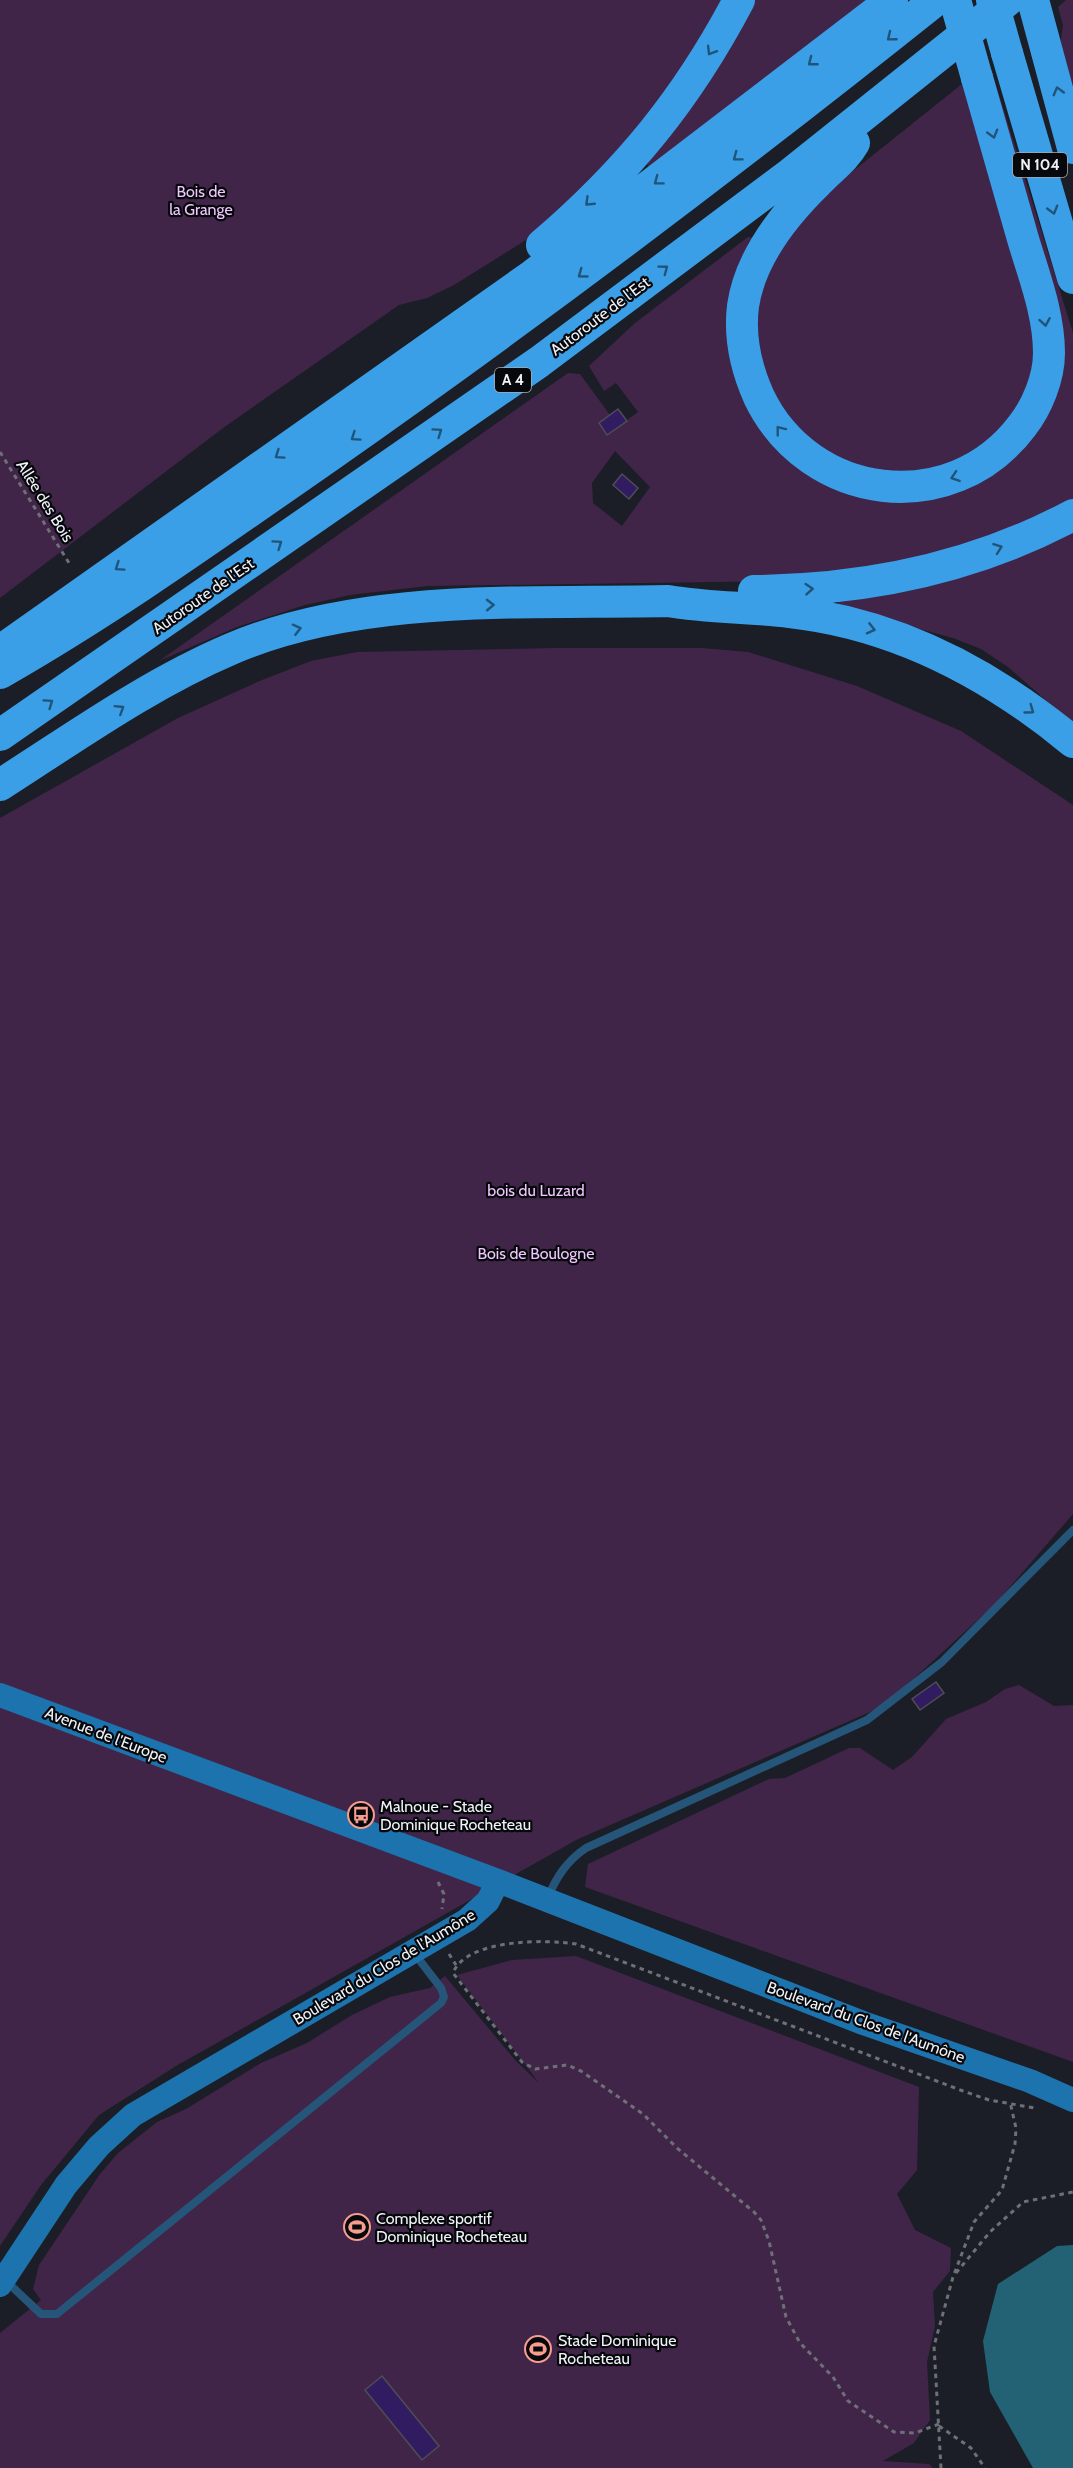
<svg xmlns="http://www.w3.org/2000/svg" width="1073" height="2468" font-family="Cabin,sans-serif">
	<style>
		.green { fill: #402549; fill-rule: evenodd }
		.water { fill: #226274 }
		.building { fill: #321c61; stroke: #4e4d56; stroke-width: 1.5 }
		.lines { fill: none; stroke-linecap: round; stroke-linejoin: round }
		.path { stroke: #6d7077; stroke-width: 3; stroke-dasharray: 4.5 4.5; stroke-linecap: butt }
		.lane { stroke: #255579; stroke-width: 8 }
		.secondary { stroke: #1d73ad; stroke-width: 24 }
		.highway { stroke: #3a9fe7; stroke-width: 32 }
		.highway-bridge { stroke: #3a9fe7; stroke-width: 32 }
		.oneway { stroke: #205479 }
		.labels { text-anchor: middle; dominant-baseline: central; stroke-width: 4.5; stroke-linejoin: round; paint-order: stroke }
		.shield { fill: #07080b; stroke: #a9acb0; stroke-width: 1.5 }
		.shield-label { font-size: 15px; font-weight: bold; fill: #eff2f7 }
		.park-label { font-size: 16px; fill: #f0c7ff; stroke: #07080b }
		.street-label { font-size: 16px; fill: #eff2f7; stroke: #07080b }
		.poi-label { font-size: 16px; fill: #eff2f7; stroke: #07080b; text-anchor: start }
	</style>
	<rect width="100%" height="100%" fill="#1b1e26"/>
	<path class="green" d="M0,0H724L650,118L542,230L454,285L427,298L399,305L223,428L0,598Z
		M753,0H868L651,168L648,167L647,163Z
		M1066,0H1073V89L1060,46L1063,25L1058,7Z
		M991,69L1073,333V504L944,555L787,581L427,586L350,595L305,605L237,627L159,661L568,373L580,374L610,415L599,423L607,435L638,412L616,383L604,391L589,366L635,323L748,237L755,238L745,393L891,498L1048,406L986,73ZM615,451L650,487L622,526L593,503L592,483Z
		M962,84L1033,325L1035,365L1026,393L999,434L954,466L879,474L807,443L760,372L756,310L768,267L818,199Z
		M1073,532V724L1008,667L981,649L953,638L838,607V599C920,593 1000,571 1073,532Z
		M554,648H702L748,652L857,686L961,731L1073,805V1514L996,1603L884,1706L578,1839L176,2066L99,2115L41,2185L0,2246V818L178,718L262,680L311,661L357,652Z
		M1019,1685L1054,1706L1073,1705V2062L585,1887L588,1864L769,1779L785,1778L849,1748H860L893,1770L912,1757L946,1719L986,1702L1005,1689Z
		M576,1956L919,2087L917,2170L897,2194L915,2230L951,2248L950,2271L933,2292L935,2326L927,2362L930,2420L914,2443L883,2461L929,2464L933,2468H0V2333L41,2300L33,2289L39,2265L100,2174L118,2153L157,2122L186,2109L261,2063L307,2043L352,2015L390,1997L430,1988L445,1976L515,2060L539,2083L457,1975L512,1960Z"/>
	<path class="water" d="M1073,2245V2468H1033L990,2392L983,2341L998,2284L1057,2246Z"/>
	<path class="building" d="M618,409L627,421L607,435L599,423Z
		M622,474L638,488L629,499L613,485Z
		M936,1682L944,1693L920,1710L912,1699Z
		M382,2376L439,2446L422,2460L365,2390Z"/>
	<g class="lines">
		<path class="path" d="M0,452L69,563
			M438,1882L444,1894L442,1909
			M449,1954L456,1965
			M956,2273L990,2232L1023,2202L1073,2192
			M939,2424L915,2433L894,2432L848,2401L833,2377L800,2343L786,2317L769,2241L761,2220L754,2212L677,2148L643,2114L581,2071L567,2065L535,2069L522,2062L453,1973C466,1939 545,1939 576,1944L963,2091L989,2100L1035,2108
			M939,2426L971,2448L985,2468
			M941,2468L934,2346L953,2277L974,2222L1002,2190L1015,2144L1016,2128L1010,2102"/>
		<path class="lane" d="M548,1897C557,1876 567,1861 586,1848L867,1720L942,1662L1073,1530
			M5,2280L41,2314H57L441,2003L444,1997L441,1988L414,1953"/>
		<path class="secondary" d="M0,1695L498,1881L863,2023L1030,2081L1073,2100
			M0,2285L66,2185L99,2146L133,2115L467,1920L488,1901L498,1881"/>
		<path class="highway" d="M1033,0L1073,148
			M1007,53L1073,278
			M854,143C845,159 830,169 818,182C784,215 750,258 743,306C739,338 746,368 759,397C809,501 951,520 1022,426C1037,407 1049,378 1049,353C1049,314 1034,276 1023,239C1008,185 992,132 977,78
			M542,245C627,172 687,99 739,0
			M754,591C865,590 974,568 1073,515
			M0,651L533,275L892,0
			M0,673C114,608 221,531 329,456C536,311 738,158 936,0
			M0,735L539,362L790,174L1008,0
			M0,785C75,737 149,684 231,649C362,593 528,604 668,601C708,608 749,607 790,612C897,624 991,674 1073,742"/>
		<path class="highway-bridge" d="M955,0L977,78
			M992,0L1007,53"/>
	</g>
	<defs><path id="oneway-chevron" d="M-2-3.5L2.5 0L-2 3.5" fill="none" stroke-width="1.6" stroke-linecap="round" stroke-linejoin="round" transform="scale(1.5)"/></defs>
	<g class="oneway">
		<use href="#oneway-chevron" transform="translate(891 37) rotate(141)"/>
		<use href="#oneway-chevron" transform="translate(711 51) rotate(121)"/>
		<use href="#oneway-chevron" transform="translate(812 62) rotate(142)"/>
		<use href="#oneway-chevron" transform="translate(1058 91) rotate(-105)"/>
		<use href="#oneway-chevron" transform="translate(993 134) rotate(74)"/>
		<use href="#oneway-chevron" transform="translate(737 157) rotate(143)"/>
		<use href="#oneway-chevron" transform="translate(658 181) rotate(143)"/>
		<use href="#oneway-chevron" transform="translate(589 202) rotate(136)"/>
		<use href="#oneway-chevron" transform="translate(1053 210) rotate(74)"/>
		<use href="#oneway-chevron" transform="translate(664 269) rotate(-37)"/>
		<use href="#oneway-chevron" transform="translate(582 274) rotate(144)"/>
		<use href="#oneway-chevron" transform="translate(1045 322) rotate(80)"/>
		<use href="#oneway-chevron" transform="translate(780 430) rotate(-128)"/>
		<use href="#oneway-chevron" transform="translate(438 432) rotate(-35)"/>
		<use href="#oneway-chevron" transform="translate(355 437) rotate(145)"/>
		<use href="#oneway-chevron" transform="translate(279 455) rotate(145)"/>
		<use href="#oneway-chevron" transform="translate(955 477) rotate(161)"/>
		<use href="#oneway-chevron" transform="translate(278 544) rotate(-35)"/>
		<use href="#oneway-chevron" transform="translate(998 548) rotate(-20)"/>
		<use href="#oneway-chevron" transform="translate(119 567) rotate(145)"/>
		<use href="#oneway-chevron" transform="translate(809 589) rotate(-4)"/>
		<use href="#oneway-chevron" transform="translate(490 605) rotate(-1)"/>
		<use href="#oneway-chevron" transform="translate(297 629) rotate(-14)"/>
		<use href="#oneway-chevron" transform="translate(871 629) rotate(14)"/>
		<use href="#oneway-chevron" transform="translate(49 703) rotate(-35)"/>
		<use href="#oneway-chevron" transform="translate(120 709) rotate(-32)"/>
		<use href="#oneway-chevron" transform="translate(1030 710) rotate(36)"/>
	</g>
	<defs>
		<symbol id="bus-ring" viewBox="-11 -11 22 22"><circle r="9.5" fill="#07080b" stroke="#f59d8e" stroke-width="1.5"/><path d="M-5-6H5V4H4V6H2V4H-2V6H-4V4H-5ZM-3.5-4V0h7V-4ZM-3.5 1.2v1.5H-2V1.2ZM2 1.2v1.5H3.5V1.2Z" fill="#f59d8e"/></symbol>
		<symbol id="stadium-ring" viewBox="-11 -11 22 22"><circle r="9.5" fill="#07080b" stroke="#f59d8e" stroke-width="1.5"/><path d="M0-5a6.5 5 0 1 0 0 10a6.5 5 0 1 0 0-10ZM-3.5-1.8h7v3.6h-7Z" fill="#f59d8e"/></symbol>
	</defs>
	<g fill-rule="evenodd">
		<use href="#bus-ring" x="346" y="1800" width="30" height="30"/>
		<use href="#stadium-ring" x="342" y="2212" width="30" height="30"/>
		<use href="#stadium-ring" x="523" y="2334" width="30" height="30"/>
	</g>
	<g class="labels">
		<g class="shield">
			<rect x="1013" y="153" width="54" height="24" rx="4.5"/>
			<rect x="495" y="368" width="36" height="24" rx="4.5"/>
		</g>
		<g class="shield-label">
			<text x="1040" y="165">N 104</text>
			<text x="513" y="380">A 4</text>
		</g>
		<g class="park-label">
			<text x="201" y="191">Bois de<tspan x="201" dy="18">la Grange</tspan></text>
			<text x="536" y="1190">bois du Luzard</text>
			<text x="536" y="1253">Bois de Boulogne</text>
		</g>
		<g class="street-label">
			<text transform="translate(600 316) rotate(-37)">Autoroute de l’Est</text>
			<text transform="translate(45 501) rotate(58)">Allée des Bois</text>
			<text transform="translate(203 596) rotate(-35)">Autoroute de l’Est</text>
			<text transform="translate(106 1735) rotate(21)">Avenue de l'Europe</text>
			<text transform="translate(384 1967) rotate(-31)">Boulevard du Clos de l'Aumône</text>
			<text transform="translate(866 2022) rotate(20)">Boulevard du Clos de l'Aumône</text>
		</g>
		<g class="poi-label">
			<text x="380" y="1806">Malnoue - Stade<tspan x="380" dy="18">Dominique Rocheteau</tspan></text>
			<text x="376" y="2218">Complexe sportif<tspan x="376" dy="18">Dominique Rocheteau</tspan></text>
			<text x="558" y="2340">Stade Dominique<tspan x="558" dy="18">Rocheteau</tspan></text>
		</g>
	</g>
</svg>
